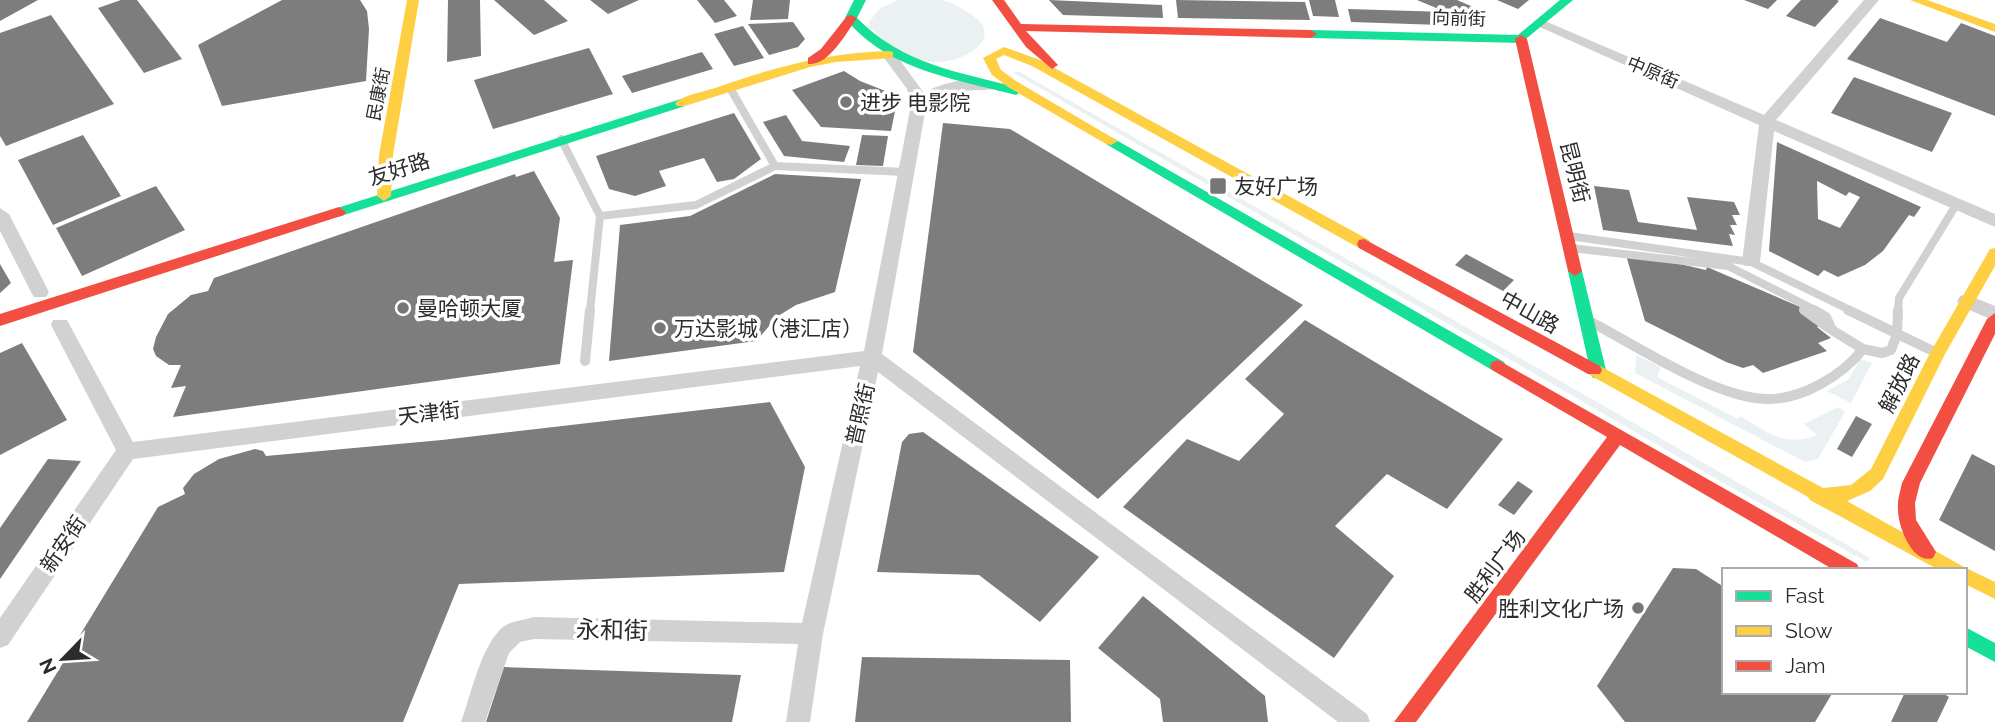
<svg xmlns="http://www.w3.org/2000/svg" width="1995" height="722" font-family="Raleway,'Noto Sans SC',sans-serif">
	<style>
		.green { fill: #ebf1f3 }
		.building { fill: #7d7d7d; fill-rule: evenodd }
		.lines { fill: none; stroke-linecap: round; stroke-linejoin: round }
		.lane-far1 { stroke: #d1d1d1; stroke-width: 8 }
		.lane { stroke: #d1d1d1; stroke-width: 10 }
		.street { fill: #d1d1d1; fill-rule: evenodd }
		.fast { fill: #16e098; fill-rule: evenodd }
		.slow { fill: #ffcf43; fill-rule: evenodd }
		.jam { fill: #f24e42; fill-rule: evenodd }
		.poi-dot { fill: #767676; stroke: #fff; stroke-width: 2.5 }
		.labels { text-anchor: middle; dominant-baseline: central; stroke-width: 7; stroke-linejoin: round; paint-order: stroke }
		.far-street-label { font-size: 18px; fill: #2c2c2c; stroke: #fff }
		.poi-label { font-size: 21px; fill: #2c2c2c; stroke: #fff; text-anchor: start }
		.street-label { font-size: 21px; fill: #2c2c2c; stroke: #fff }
		.near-street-label { font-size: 24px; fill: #2c2c2c; stroke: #fff }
	</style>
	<rect width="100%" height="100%" fill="#fff"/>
	<path class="green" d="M898,0C911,0 928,0 941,0C949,1 959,7 966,11C1007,34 972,59 941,62C929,63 915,59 904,55C892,50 880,36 870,28L869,22L880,8Z
		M1018,71L1870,558L1867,562L1727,485L1014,73Z
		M1636,355L1661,367L1657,377L1738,419L1740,416C1768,432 1784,448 1817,435L1804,424L1838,407L1845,412L1818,459L1805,462L1635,373Z
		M1860,359L1872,363L1851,403L1827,391L1849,379Z"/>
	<path class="building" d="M0,0H38L0,21Z
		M121,0H137L182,59L144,73L98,8Z
		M282,0H360L367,11L369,29L366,81L222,106L198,45Z
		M448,0H480L481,56L447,62Z
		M494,0H544L568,21L534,35Z
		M590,0H639L608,14Z
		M697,0H724L737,16L715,23Z
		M753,0H790L788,19L750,20Z
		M1049,0L1162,5L1163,18L1063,15Z
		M1176,0L1305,2L1310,20L1178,18Z
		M1309,0H1335L1339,17L1313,16Z
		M1417,0H1457L1480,10L1471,26L1351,22L1348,9L1446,12Z
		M1497,0H1529L1518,9Z
		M1744,0H1777L1768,9Z
		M1801,0H1837L1839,1L1815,27L1786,16Z
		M51,15L114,104L6,146L0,136V33Z
		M1880,18L1947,42L1961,23L1995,36V116L1847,59Z
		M793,22L805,39L798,47L769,55L748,24Z
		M743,26L764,58L734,66L714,34Z
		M589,48L613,94L493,129L474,80Z
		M702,52L713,69L632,93L622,76Z
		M844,71L860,81L898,96L891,131L821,127L792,90Z
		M1854,77L1952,113L1932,152L1831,113Z
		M734,113L761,159L734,179L717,182L704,158L659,171L666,186L635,196L609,189L596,156Z
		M786,115L802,141L850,146L844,162L784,156L763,122Z
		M943,123L1010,129L1303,305L1098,499L913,352Z
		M83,135L121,196L53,225L18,160Z
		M862,135L888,136L883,166L856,165Z
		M1777,142L1921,207L1914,217L1909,215L1883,251L1865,265L1838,277L1824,270L1818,276L1769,251ZM1817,181L1846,196L1849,192L1860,197L1840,228L1818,219Z
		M534,171L560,218L554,262L573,260L560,364L173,417L186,386L171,388L181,365H169L156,356L153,349L156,337L168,314L191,295L208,291L214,278L515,174L516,177Z
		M775,174L861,179L835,292L796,305L778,316L756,341L609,361L620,225L690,216Z
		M156,186L185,230L82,276L56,228Z
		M1594,186L1629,190L1638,222L1697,230L1687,197L1734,202L1740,215H1732L1737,225H1730L1735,235L1729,234L1733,246L1603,230Z
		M1466,254L1514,280L1503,291L1455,265Z
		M1626,255L1667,261L1706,270L1707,267L1805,309L1820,325L1817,327L1831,338L1818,343L1827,351L1763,373L1753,365L1743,368L1726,362L1645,321Z
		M0,264L11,283L0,293Z
		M1305,320L1503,439L1447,509L1387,474L1335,526L1394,576L1334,658L1123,507L1187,439L1239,461L1284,414L1245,379Z
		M22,343L67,420L0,455V353Z
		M770,402L805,467L784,572L459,584L403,722H27L158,507L185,494L183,488L194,474L219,459L255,449L263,451L266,456L442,440Z
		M1856,416L1872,424L1852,457L1837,449Z
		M923,432L1099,557L1040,622L979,575L877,572L902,442L909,434Z
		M1972,454L1995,466V551L1939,520Z
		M48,459L81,461L0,579V528Z
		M1518,481L1533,491L1514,515L1498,505Z
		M1673,568L1696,569L1724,587V692H1833L1815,722H1625L1597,686Z
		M1143,596L1265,696L1268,722H1163L1160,699L1098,648Z
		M862,657L1070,660L1071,722H855Z
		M504,667L741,675L732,722H486Z
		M1905,692H1941L1949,697L1937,722H1891Z"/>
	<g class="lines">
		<path class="lane-far1" d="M730,88L775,166
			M561,139L600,216L590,311
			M600,216L696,205L775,166L905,172
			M1569,236L1751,262L1852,311
			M1571,248L1728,266L1817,311
			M1898,311L1899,298L1956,205"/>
		<path class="lane" d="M1804,310L1829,328
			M1848,310L1937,353
			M1591,322C1637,346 1715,398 1766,399C1801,400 1842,376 1863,349L1832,330L1826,317L1814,310
			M1863,349L1882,353L1891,350L1897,334L1898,310
			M585,361L590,310"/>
		<path class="street" d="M1864,0H1879L1776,120L1995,214V227L1774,131L1760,262L1757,266H1745L1742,262L1759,125L1533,24L1540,20L1545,21L1764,115Z
			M889,51L894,52L924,93C940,83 984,72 1000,86C988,96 953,81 926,107L882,354L1367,714L1370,722H1338L878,372L823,634L810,722H786L798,644L534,639L520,642L509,653L485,722H461C471,695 481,645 503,627C511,621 524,620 534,617L802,623L860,366L133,459L8,645L0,648V618L116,450L51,325L53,320H67L133,442L864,351L911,105L907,89L882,55Z
			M0,208L9,214L49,292L46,297H34L31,292L0,231Z
			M1966,294L1995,306V321L1960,306L1957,301L1960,296Z"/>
		<path class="fast" d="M854,0H866L857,18C903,65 959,72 1020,88L1022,91L1016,95C955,79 887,70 845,18Z
			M1560,0H1573L1521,43L1311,38L1305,34L1311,30L1518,35Z
			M681,99L685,100V106L344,215L339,217L332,212L334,209Z
			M1111,137L1504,362L1506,366L1504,370H1492L1106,144L1104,141Z
			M1575,266L1582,271L1607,374L1605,378H1593L1591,374L1568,271Z
			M1965,627L1995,643V662L1965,646Z"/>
		<path class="slow" d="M407,0H419L393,155L391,196L384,201L377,196L379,155Z
			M1910,0H1927L1995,24V32Z
			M1004,47L1040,60L1369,240L1371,244L1369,248H1359L1032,66L1004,55L996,59L1001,70L1016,81L1118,141L1111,145L1106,144L1008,87L992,75L983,58Z
			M889,51L893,52V58L836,62L810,67L685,106H677L675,103C684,95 702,92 715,88C772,68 828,52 889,51Z
			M1995,248V266L1945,354L1883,479L1870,491L1847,501L1964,567L1995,582V599L1965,584V570H1939L1810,500L1808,497L1588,374L1586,370L1588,366H1600L1823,488L1851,485L1871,469L1930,353L1990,249Z"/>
		<path class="jam" d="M992,0H1004L1021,24L1311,30L1317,34L1311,38L1026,31L1058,65L1052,69L1026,47Z
			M851,15L857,18C846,33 829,66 808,64V58L821,49L847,16Z
			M1521,35L1527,39L1582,271L1575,276L1568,271L1515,39Z
			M339,207L346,212L344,215L0,326V314Z
			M1364,239L1600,366L1602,370L1600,374H1588L1359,248L1357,244L1359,240Z
			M1995,313V334L1920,483L1915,503L1916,520L1936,552L1933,558C1913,565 1898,527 1898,510C1897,501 1900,492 1902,483L1987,319Z
			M1498,360L1857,564L1860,570H1834L1620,445L1416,722H1394L1607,437L1492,370L1490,366L1492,362Z"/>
	</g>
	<g class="poi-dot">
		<circle cx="846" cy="102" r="7"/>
		<rect x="1209" y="177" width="18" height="18" rx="3.5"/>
		<circle cx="403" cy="308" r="7"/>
		<circle cx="660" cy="328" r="7"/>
		<circle cx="1638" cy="608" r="7"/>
	</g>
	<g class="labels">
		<g class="far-street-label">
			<text transform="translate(1459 18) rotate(2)">向前街</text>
			<text transform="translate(1653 72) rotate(23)">中原街</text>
			<text transform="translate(378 94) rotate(-79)">民康街</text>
		</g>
		<g class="poi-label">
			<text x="860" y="102">进步 电影院</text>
			<text x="1234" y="186">友好广场</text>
			<text x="417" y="308">曼哈顿大厦</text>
			<text x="674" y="328">万达影城（港汇店）</text>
			<text x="1624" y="608" text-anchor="end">胜利文化广场</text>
		</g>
		<g class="street-label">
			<text transform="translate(399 169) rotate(-18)">友好路</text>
			<text transform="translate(1575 172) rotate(76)">昆明街</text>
			<text transform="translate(1530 312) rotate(29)">中山路</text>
			<text transform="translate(1899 383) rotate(-63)">解放路</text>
			<text transform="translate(429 413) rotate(-7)">天津街</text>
			<text transform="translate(860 414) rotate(-77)">普照街</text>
			<text transform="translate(63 544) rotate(-56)">新安街</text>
			<text transform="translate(1495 566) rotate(-53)">胜利广场</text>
		</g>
		<g class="near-street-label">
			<text transform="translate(612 630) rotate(1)">永和街</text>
		</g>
	</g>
	<rect x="1722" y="568" width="245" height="126" fill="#ffffff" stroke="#ababab" stroke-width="2"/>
	<rect x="1736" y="591" width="35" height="10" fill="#16e098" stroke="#ababab" stroke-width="2"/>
	<text x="1785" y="603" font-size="21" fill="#2c2c2c">Fast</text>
	<rect x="1736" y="626" width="35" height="10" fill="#ffcf43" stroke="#ababab" stroke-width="2"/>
	<text x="1785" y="638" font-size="21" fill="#2c2c2c">Slow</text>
	<rect x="1736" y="661" width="35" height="10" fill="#f24e42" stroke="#ababab" stroke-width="2"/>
	<text x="1785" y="673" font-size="21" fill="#2c2c2c">Jam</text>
	<g transform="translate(63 659) rotate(245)" stroke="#ffffff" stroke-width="5" paint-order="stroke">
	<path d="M0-5L12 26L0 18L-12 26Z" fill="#2c2c2c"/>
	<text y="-10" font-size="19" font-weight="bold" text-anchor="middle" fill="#2c2c2c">N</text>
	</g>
</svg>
